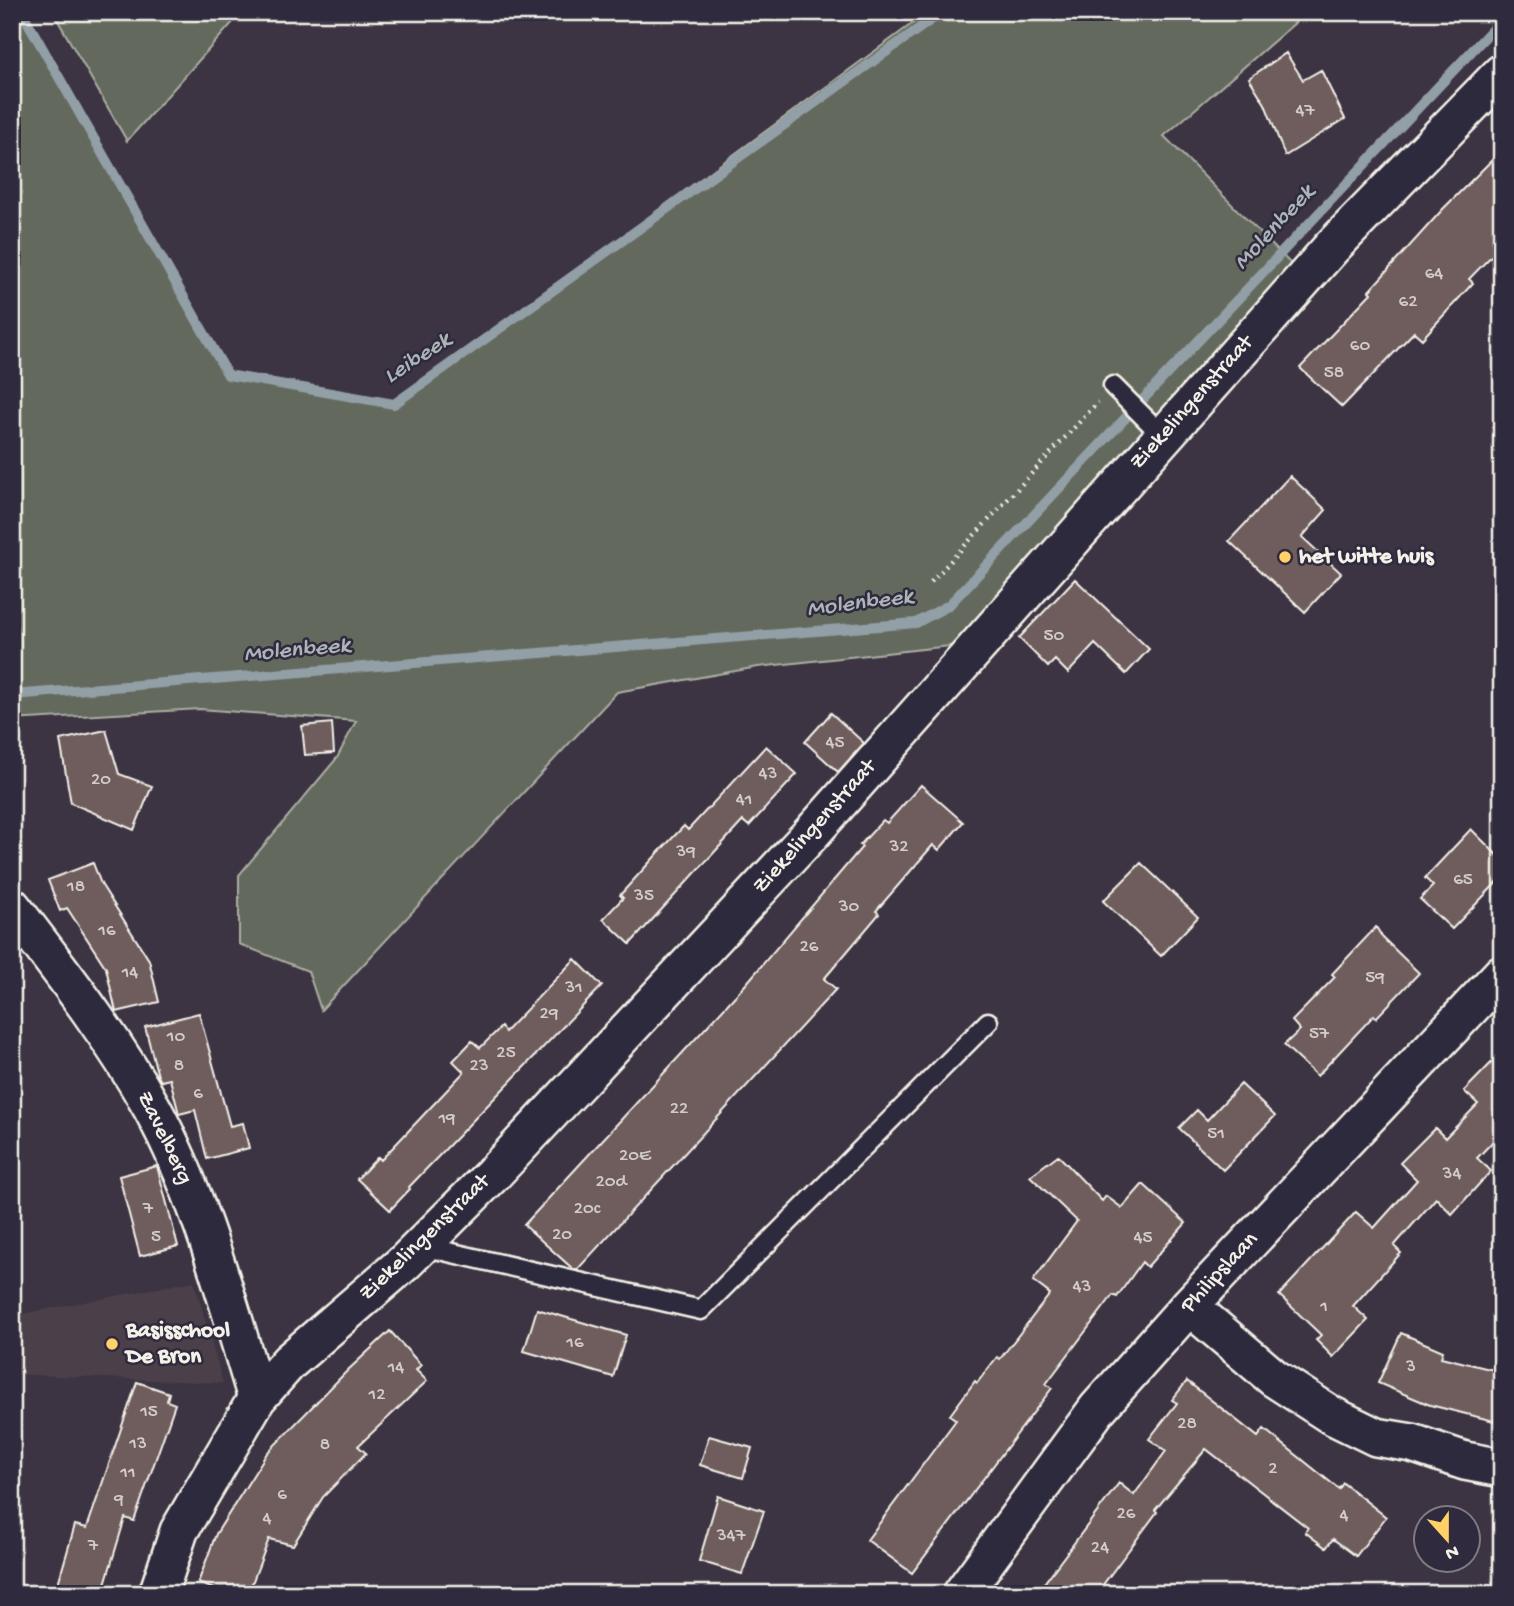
<svg xmlns="http://www.w3.org/2000/svg" width="1514" height="1606" font-family="'Gochi Hand',sans-serif">
	<style>
		.built { fill: #4b404a }
		.green { fill: #636a5d; stroke: #acaea2; stroke-width: 2 }
		.lines { fill: none; stroke-linecap: round; stroke-linejoin: round }
		.stream { stroke: #929fa7; stroke-width: 10 }
		.building { fill: #6e5d5b; stroke: #f4f1e8; stroke-width: 2 }
		.service-casing { stroke: #f4f1e8; stroke-width: 23 }
		.minor-casing { stroke: #f4f1e8; stroke-width: 42 }
		.path { stroke: #f4f1e8; stroke-width: 4.5; stroke-dasharray: 2 5; stroke-linecap: butt }
		.service { stroke: #2f2a3d; stroke-width: 18 }
		.minor { stroke: #2f2a3d; stroke-width: 37 }
		.poi-dot { fill: #ffd166; stroke: #2f2a3d; stroke-width: 2.5 }
		.labels { text-anchor: middle; dominant-baseline: central; stroke-width: 5; stroke-linejoin: round; paint-order: stroke }
		.number-label { font-size: 19px; fill: #d2ccc5 }
		.street-label { font-size: 23px; fill: #f4f1e8; stroke: #2f2a3d }
		.poi-label { font-size: 23px; font-weight: bold; fill: #f4f1e8; stroke: #2f2a3d; text-anchor: start }
		.water-label { font-size: 24px; font-style: italic; fill: #abb4b7; stroke: #2f2a3d }
	</style>
	<rect width="100%" height="100%" fill="#3c3443"/>
	<filter id="ink" filterUnits="userSpaceOnUse"><feTurbulence type="fractalNoise" baseFrequency=".0143" numOctaves="2"/><feDisplacementMap in="SourceGraphic" scale="14" xChannelSelector="R" yChannelSelector="G"/><feConvolveMatrix kernelMatrix="1 2 1 2 8 2 1 2 1" color-interpolation-filters="sRGB"/></filter>
	<g filter="url(#ink)">
		<path class="built" d="M12,1250L22,1314L194,1281L223,1383L12,1374Z"/>
		<path class="green" d="M12,12H26L228,375L394,404L928,12H1290L1296,22L1164,136L1293,266L959,645L758,667L617,692L321,1010L308,971L239,944V875L337,758L356,721L200,709L12,720Z
			M53,12H242L127,141Z"/>
		<g class="lines">
			<path class="stream" d="M22,12L228,375L394,404L942,12
				M12,695L916,623L949,605L1502,19"/>
		</g>
		<path class="building" d="M1286,53L1303,80L1321,70L1345,119L1285,156L1265,104L1249,78Z
			M1502,150V245L1469,279L1473,283L1422,339L1414,332L1342,407L1300,368L1371,293L1369,291L1443,209Z
			M1290,476L1326,510L1302,537L1341,573L1305,612L1229,541Z
			M1075,579L1149,649L1126,674L1095,644L1068,673L1055,660L1048,667L1019,638Z
			M831,713L864,743L838,772L805,742Z
			M332,723L334,753L305,755L302,726Z
			M106,730L119,774L152,786L134,830L71,803L60,740Z
			M766,746L797,774L749,826L743,821L630,944L603,919L623,898L620,895L659,852L684,826L688,830Z
			M921,785L963,822L939,850L933,845L876,911L879,914L824,979L836,989L577,1270L573,1269L524,1225L746,984L862,847L860,845L883,820L887,823Z
			M1471,829L1502,860V877L1452,929L1420,899L1433,886L1425,878Z
			M93,863L101,884L149,960L159,1002L116,1012L106,968L67,908L60,911L48,880Z
			M1141,863L1198,917L1161,956L1103,901Z
			M1376,927L1383,938L1419,973L1376,1018L1374,1015L1317,1076L1284,1045L1300,1030L1292,1021L1335,977L1332,974Z
			M575,959L602,986L409,1187L410,1189L390,1210L357,1179L378,1157L381,1160L464,1072L453,1061L472,1041L480,1048L501,1027L505,1032Z
			M199,1013L230,1126L243,1123L249,1148L207,1159L195,1110L179,1114L170,1079L161,1081L158,1076L145,1027Z
			M1502,1052V1132L1477,1158L1491,1171L1452,1214L1436,1198L1394,1246L1401,1253L1353,1306L1368,1320L1333,1357L1316,1340L1321,1335L1279,1295L1356,1212L1374,1228L1417,1180L1400,1163L1435,1128L1445,1138L1478,1104L1464,1091Z
			M1241,1084L1275,1116L1223,1170L1179,1128L1197,1110L1207,1120Z
			M1058,1155L1102,1201L1106,1196L1122,1208L1143,1184L1186,1223L1147,1267L1142,1262L1117,1297L1113,1295L1046,1384L1052,1388L912,1573L867,1540L956,1420L950,1415L975,1381L977,1383L997,1357L1000,1359L1050,1294L1033,1281L1077,1221L1030,1176Z
			M157,1166L178,1246L140,1256L119,1176Z
			M537,1309L626,1335L613,1377L524,1351Z
			M390,1331L421,1365L416,1370L427,1381L358,1446L366,1453L323,1497L293,1545L269,1539L248,1594H227L198,1583L216,1534L267,1453L347,1371Z
			M1401,1333L1443,1351L1441,1357L1502,1372V1423L1430,1405L1378,1383Z
			M1187,1381L1258,1437L1264,1429L1339,1489L1343,1483L1386,1517L1356,1556L1333,1539L1326,1548L1305,1532L1308,1528L1206,1449L1155,1510L1157,1512L1096,1594H1036L1119,1483L1134,1495L1166,1451L1149,1439L1177,1403L1172,1400Z
			M137,1382L169,1393L167,1401L175,1404L134,1521L125,1518L102,1594H55L75,1525L87,1528Z
			M709,1436L752,1448L743,1478L700,1465Z
			M718,1496L764,1511L742,1574L699,1561Z"/>
		<g class="lines">
			<defs>
				<path id="service" d="M1113,386L1163,436
					M422,1246L701,1310L988,1022"/>
				<path id="minor" d="M12,907C62,972 112,1036 152,1108C201,1198 227,1301 257,1398
					M1189,1306L1274,1378L1331,1415L1376,1437L1412,1443L1465,1461L1502,1468
					M158,1594L179,1531L257,1398L289,1362L405,1262L493,1174L809,836L1332,247L1502,73
					M962,1594L1098,1408L1189,1306L1502,974"/>
			</defs>
			<use href="#service" class="service-casing"/>
			<use href="#minor" class="minor-casing"/>
			<path class="path" d="M931,582L1098,402"/>
			<use href="#service" class="service"/>
			<use href="#minor" class="minor"/>
		</g>
	</g>
	<g class="poi-dot">
		<circle cx="1285" cy="557" r="7"/>
		<circle cx="112" cy="1344" r="7"/>
	</g>
	<g class="labels">
		<g class="number-label">
			<text x="1305" y="111">47</text>
			<text x="1434" y="274">64</text>
			<text x="1408" y="302">62</text>
			<text x="1360" y="346">60</text>
			<text x="1334" y="373">58</text>
			<text x="1054" y="636">50</text>
			<text x="835" y="743">45</text>
			<text x="768" y="774">43</text>
			<text x="101" y="780">20</text>
			<text x="744" y="800">41</text>
			<text x="899" y="847">32</text>
			<text x="686" y="852">39</text>
			<text x="1463" y="880">65</text>
			<text x="76" y="887">18</text>
			<text x="644" y="896">35</text>
			<text x="849" y="907">30</text>
			<text x="107" y="931">16</text>
			<text x="809" y="947">26</text>
			<text x="130" y="973">14</text>
			<text x="1375" y="978">59</text>
			<text x="574" y="988">31</text>
			<text x="549" y="1014">29</text>
			<text x="1319" y="1034">57</text>
			<text x="176" y="1037">10</text>
			<text x="506" y="1053">25</text>
			<text x="179" y="1066">8</text>
			<text x="479" y="1066">23</text>
			<text x="198" y="1094">6</text>
			<text x="679" y="1109">22</text>
			<text x="447" y="1119">19</text>
			<text x="1216" y="1134">51</text>
			<text x="635" y="1156">20E</text>
			<text x="1452" y="1174">34</text>
			<text x="611" y="1182">20d</text>
			<text x="148" y="1209">7</text>
			<text x="587" y="1209">20c</text>
			<text x="562" y="1235">20</text>
			<text x="156" y="1237">5</text>
			<text x="1143" y="1238">45</text>
			<text x="1082" y="1287">43</text>
			<text x="1324" y="1307">1</text>
			<text x="575" y="1343">16</text>
			<text x="1411" y="1367">3</text>
			<text x="396" y="1368">14</text>
			<text x="377" y="1395">12</text>
			<text x="149" y="1412">15</text>
			<text x="1187" y="1424">28</text>
			<text x="138" y="1444">13</text>
			<text x="325" y="1445">8</text>
			<text x="1273" y="1469">2</text>
			<text x="128" y="1473">11</text>
			<text x="282" y="1495">6</text>
			<text x="119" y="1500">9</text>
			<text x="1126" y="1514">26</text>
			<text x="1344" y="1516">4</text>
			<text x="267" y="1519">4</text>
			<text x="731" y="1536">347</text>
			<text x="93" y="1546">7</text>
			<text x="1100" y="1548">24</text>
		</g>
		<g class="street-label">
			<text transform="translate(1192 403) rotate(-48)">Ziekelingenstraat</text>
			<text transform="translate(815 827) rotate(-48)">Ziekelingenstraat</text>
			<text transform="translate(164 1138) rotate(64)">Zavelberg</text>
			<text transform="translate(425 1238) rotate(-44)">Ziekelingenstraat</text>
			<text transform="translate(1220 1273) rotate(-47)">Philipslaan</text>
		</g>
		<g class="poi-label">
			<text x="1299" y="557">het witte huis</text>
			<text x="126" y="1331">Basisschool<tspan x="126" dy="26">De Bron</tspan></text>
		</g>
		<g class="water-label">
			<text transform="translate(1275 228) rotate(-47)">Molenbeek</text>
			<text transform="translate(418 359) rotate(-33)">Leibeek</text>
			<text transform="translate(860 604) rotate(-7)">Molenbeek</text>
			<text transform="translate(297 651) rotate(-5)">Molenbeek</text>
		</g>
	</g>
	<rect width="1514" height="1606" fill="none" stroke="#2f2a3d" stroke-width="42"/>
	<rect x="21" y="21" width="1472" height="1564" fill="none" stroke="#f4f1e8" stroke-width="2.5" filter="url(#ink)"/>
	<g transform="translate(1447 1539) rotate(159)"><circle r="33" fill="#2f2a3d" stroke="#7e7a81" stroke-width="2"/>
	<path d="M0-5L12 26L0 18L-12 26Z" fill="#ffd166"/>
	<text y="-10" font-size="19" font-weight="bold" text-anchor="middle" fill="#f4f1e8">N</text>
	</g>
</svg>
